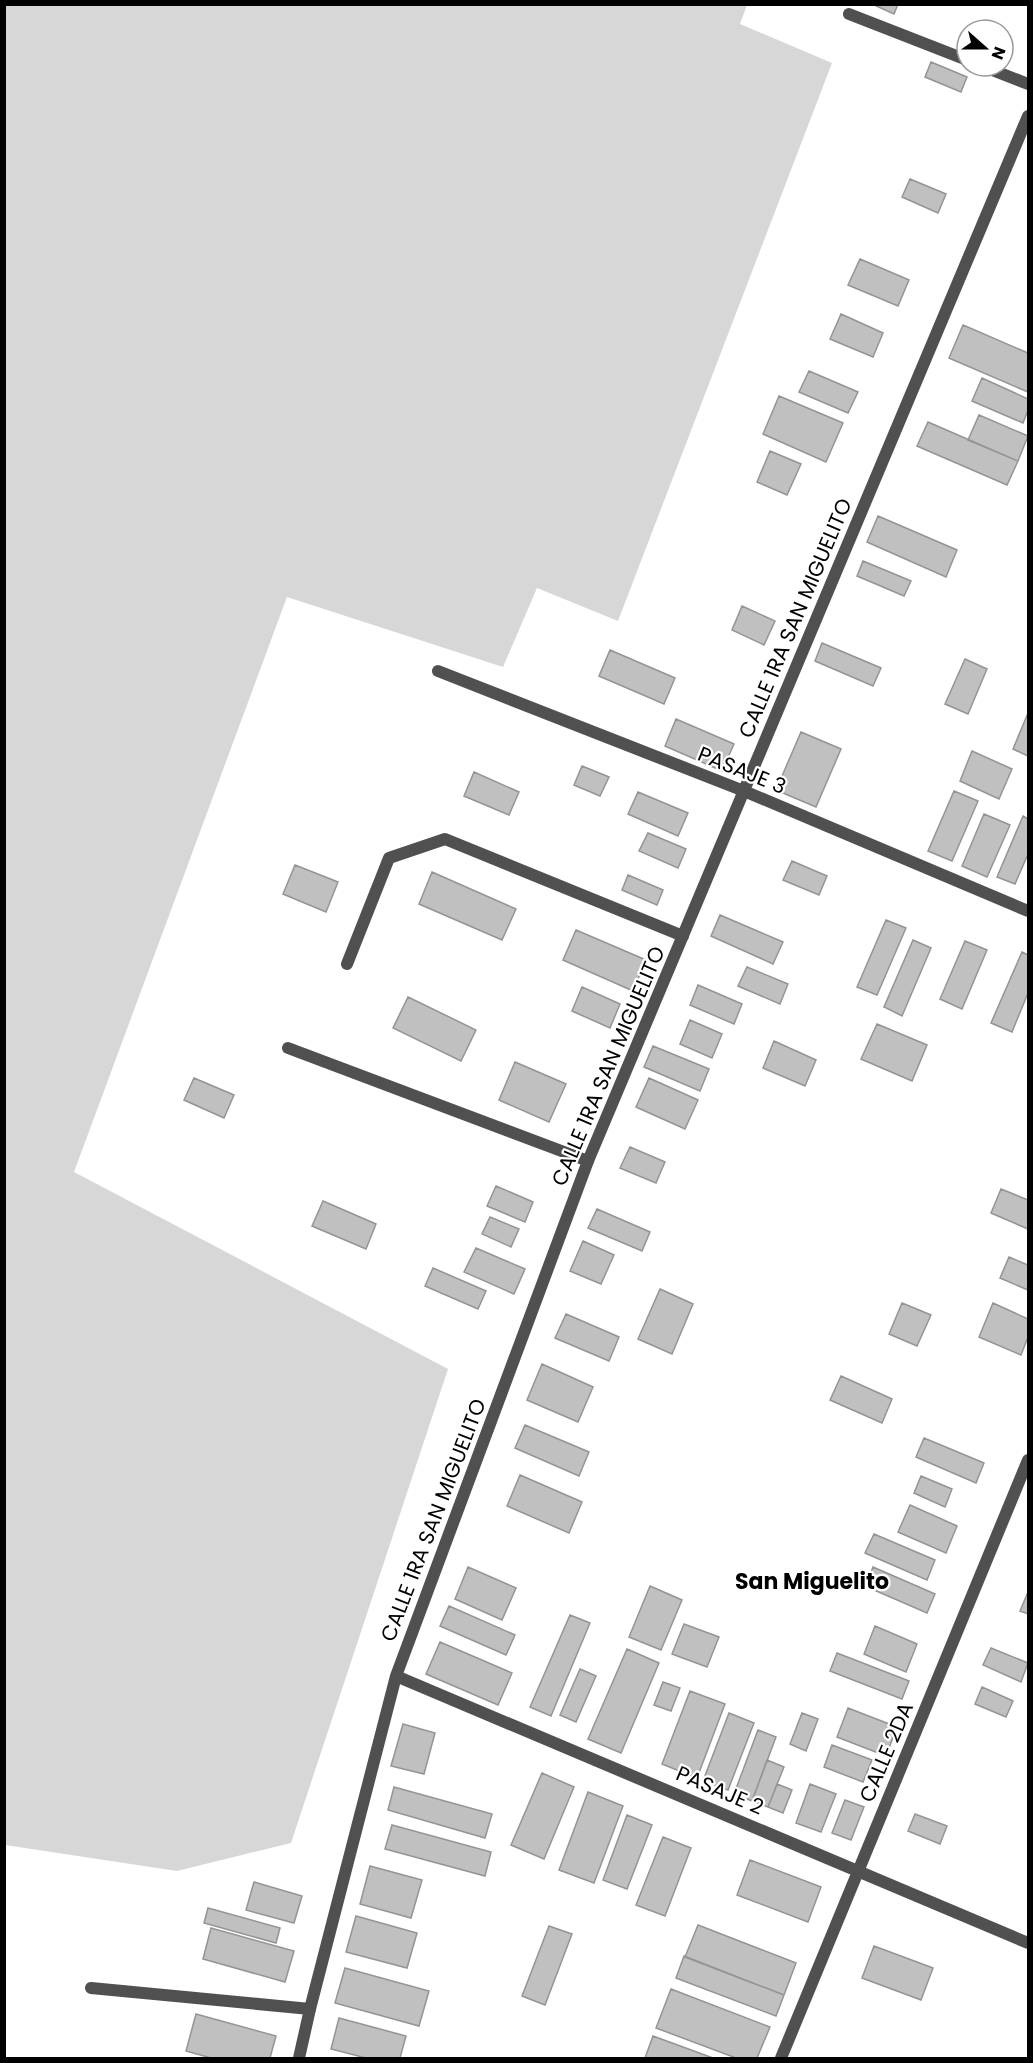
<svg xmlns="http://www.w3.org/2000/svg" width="1033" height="2063" font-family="Poppins,sans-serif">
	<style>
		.green { fill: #d7d7d7 }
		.building { fill: #c0c0c0; stroke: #949494; stroke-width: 1.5 }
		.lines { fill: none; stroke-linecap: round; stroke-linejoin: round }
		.lane { stroke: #505050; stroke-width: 12 }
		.street { stroke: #505050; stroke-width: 12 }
		.labels { text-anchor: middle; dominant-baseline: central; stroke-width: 4.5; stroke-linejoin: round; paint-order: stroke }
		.street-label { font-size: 21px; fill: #000; stroke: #fff }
		.neighbourhood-label { font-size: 22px; font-weight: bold; fill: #000; stroke: #fff }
	</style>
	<rect width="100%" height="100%" fill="#fff"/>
	<path class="green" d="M4,5H747L740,24L832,63L618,621L537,588L503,667L287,597L74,1172L448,1369L291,1843L177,1871L5,1845Z"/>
	<path class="building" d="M872,4H898L894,14Z
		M931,62L967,77L961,92L925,77Z
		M910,179L946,194L938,213L902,197Z
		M860,259L909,280L898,306L848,285Z
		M841,314L883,333L873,357L830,339Z
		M963,325L1028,353V392L949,358Z
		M809,371L858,392L848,413L799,392Z
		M982,378L1028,399V410L1023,423L972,401Z
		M779,396L843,423L826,462L763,434Z
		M979,415L1028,436L1018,461L968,440Z
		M928,422L1018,461L1007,485L917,446Z
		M770,451L801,464L787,495L757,482Z
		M878,516L957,550L946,577L867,542Z
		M863,561L911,581L904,596L857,576Z
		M742,606L775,621L764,645L732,630Z
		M822,643L881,668L873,686L815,661Z
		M610,650L675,678L664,704L599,676Z
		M965,659L987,669L968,714L945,704Z
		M1028,713V756L1013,749Z
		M676,719L734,744L722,771L665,746Z
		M801,732L841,749L816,807L776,790Z
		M972,751L1012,769L999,799L960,781Z
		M582,766L609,777L600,796L574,785Z
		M474,772L519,792L509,815L464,796Z
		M954,791L978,801L952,861L928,851Z
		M638,792L688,813L678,836L628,814Z
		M984,814L1010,825L987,877L962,866Z
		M1023,816L1028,819V854L1015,884L997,877Z
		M648,833L686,849L678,868L639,851Z
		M792,861L827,876L819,895L783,880Z
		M295,865L338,882L326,912L283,894Z
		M432,872L516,909L502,940L419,904Z
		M628,875L663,890L657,905L622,890Z
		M720,915L783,942L773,964L711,936Z
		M886,920L906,928L877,995L857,987Z
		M576,930L646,960L633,991L563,960Z
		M913,940L931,948L902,1016L884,1007Z
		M965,941L987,950L962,1009L940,999Z
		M1022,952L1028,955V993L1012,1032L991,1023Z
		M747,967L788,984L780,1004L738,986Z
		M698,985L742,1004L734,1024L690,1005Z
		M582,987L620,1004L610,1028L572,1011Z
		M408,997L476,1030L461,1061L393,1028Z
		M690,1020L722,1034L712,1058L680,1044Z
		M877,1024L927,1045L912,1081L861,1059Z
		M774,1041L816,1060L805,1086L763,1068Z
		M653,1046L709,1069L700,1091L644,1067Z
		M515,1062L566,1084L549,1122L499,1100Z
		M194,1078L234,1095L224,1118L184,1100Z
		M649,1078L698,1100L685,1129L636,1107Z
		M630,1147L665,1162L656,1183L620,1168Z
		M496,1186L533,1202L525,1222L487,1206Z
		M1001,1189L1028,1200V1229L991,1213Z
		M323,1201L376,1224L366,1249L312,1226Z
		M597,1209L650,1232L642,1251L588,1228Z
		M490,1217L519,1229L511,1247L482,1234Z
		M583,1241L614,1255L601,1284L570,1271Z
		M476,1248L525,1269L514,1294L464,1272Z
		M1009,1257L1028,1265V1290L1000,1278Z
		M433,1268L486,1291L478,1309L425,1286Z
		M660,1289L693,1304L672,1354L638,1339Z
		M902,1303L931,1315L917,1346L889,1334Z
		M993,1303L1028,1319V1337L1021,1355L979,1337Z
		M566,1314L619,1337L609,1361L555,1338Z
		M542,1364L593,1387L578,1422L527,1400Z
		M841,1376L892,1399L882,1423L830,1400Z
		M525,1425L589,1452L579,1476L515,1448Z
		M924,1438L984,1463L976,1483L916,1457Z
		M520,1475L582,1502L569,1533L507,1506Z
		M921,1476L952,1489L945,1507L914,1493Z
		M910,1505L957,1526L946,1553L898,1532Z
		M874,1534L935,1560L927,1580L865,1553Z
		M468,1567L516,1588L502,1620L455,1599Z
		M873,1567L935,1594L927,1613L865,1586Z
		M650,1586L682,1600L661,1650L629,1637Z
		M1028,1592V1614L1020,1611Z
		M449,1606L515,1635L506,1655L440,1626Z
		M570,1615L590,1623L551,1716L530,1707Z
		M684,1624L719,1637L707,1667L672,1654Z
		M875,1626L917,1644L906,1672L864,1654Z
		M440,1642L512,1673L498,1705L426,1674Z
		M991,1648L1028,1663L1021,1682L983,1665Z
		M627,1649L659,1663L621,1753L588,1739Z
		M837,1653L909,1681L902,1699L830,1671Z
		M580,1669L596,1676L576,1722L560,1715Z
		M663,1682L680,1688L671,1711L654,1705Z
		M982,1687L1013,1701L1006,1717L975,1704Z
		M690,1691L725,1704L697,1778L662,1764Z
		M848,1708L897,1727L886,1756L837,1737Z
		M729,1713L754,1723L728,1790L703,1781Z
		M802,1713L818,1719L806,1751L790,1744Z
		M403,1724L435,1733L424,1774L391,1766Z
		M758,1730L776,1737L752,1801L734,1794Z
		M832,1745L872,1760L863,1782L824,1767Z
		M767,1760L784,1767L768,1807L752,1801Z
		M542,1773L574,1787L544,1859L511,1845Z
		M777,1784L792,1790L783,1813L768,1807Z
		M810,1784L836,1794L821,1832L796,1823Z
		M394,1787L492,1814L485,1838L388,1810Z
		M588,1792L623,1806L594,1883L559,1870Z
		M845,1800L864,1807L851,1840L832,1833Z
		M915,1814L947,1826L940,1844L908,1831Z
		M627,1815L652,1825L627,1889L603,1880Z
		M392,1825L491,1852L485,1876L385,1849Z
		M663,1837L691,1848L665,1916L636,1905Z
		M750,1860L821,1887L808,1922L737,1895Z
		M370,1866L422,1880L411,1918L360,1904Z
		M254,1882L302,1896L294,1923L246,1910Z
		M208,1908L280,1928L276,1943L204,1923Z
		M356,1916L417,1933L407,1968L346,1952Z
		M698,1925L796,1963L784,1995L685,1957Z
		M549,1926L572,1934L545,2005L522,1996Z
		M211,1928L294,1951L285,1982L203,1959Z
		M874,1946L933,1968L921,2000L862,1978Z
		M684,1956L784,1995L776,2016L676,1978Z
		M345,1968L429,1991L419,2026L335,2003Z
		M671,1989L770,2027L757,2058H736L656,2028Z
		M196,2014L276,2036L270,2058H211L186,2051Z
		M339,2018L406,2036L400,2058H366L331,2049Z
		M653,2036L713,2058H645Z"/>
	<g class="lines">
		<path class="lane" d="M849,14L967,60
			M982,66L1028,84
			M347,964L389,858L445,839L683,936
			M288,1048L588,1161
			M91,1988L310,2009"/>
		<path class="street" d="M438,671L744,791L1028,911
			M396,1676L1028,1943
			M299,2058L310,2009L396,1676L588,1161L1028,116
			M781,2058L1028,1460"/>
	</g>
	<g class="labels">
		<g class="street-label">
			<text transform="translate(795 618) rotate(-67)">CALLE 1RA SAN MIGUELITO</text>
			<text transform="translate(742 770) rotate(22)">PASAJE 3</text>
			<text transform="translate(608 1066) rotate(-67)">CALLE 1RA SAN MIGUELITO</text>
			<text transform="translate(433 1520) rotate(-69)">CALLE 1RA SAN MIGUELITO</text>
			<text transform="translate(886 1752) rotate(-67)">CALLE 2DA</text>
			<text transform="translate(720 1790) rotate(23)">PASAJE 2</text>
		</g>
		<g class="neighbourhood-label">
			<text x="812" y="1581">San Miguelito</text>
		</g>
	</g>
	<rect width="1033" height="2063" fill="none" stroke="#000000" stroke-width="12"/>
	<g transform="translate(985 48) rotate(111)"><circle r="28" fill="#ffffff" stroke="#999999" stroke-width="1.5"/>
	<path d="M0-4.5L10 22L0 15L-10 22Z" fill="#000000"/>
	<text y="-9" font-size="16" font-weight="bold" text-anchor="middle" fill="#000000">N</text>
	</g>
</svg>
